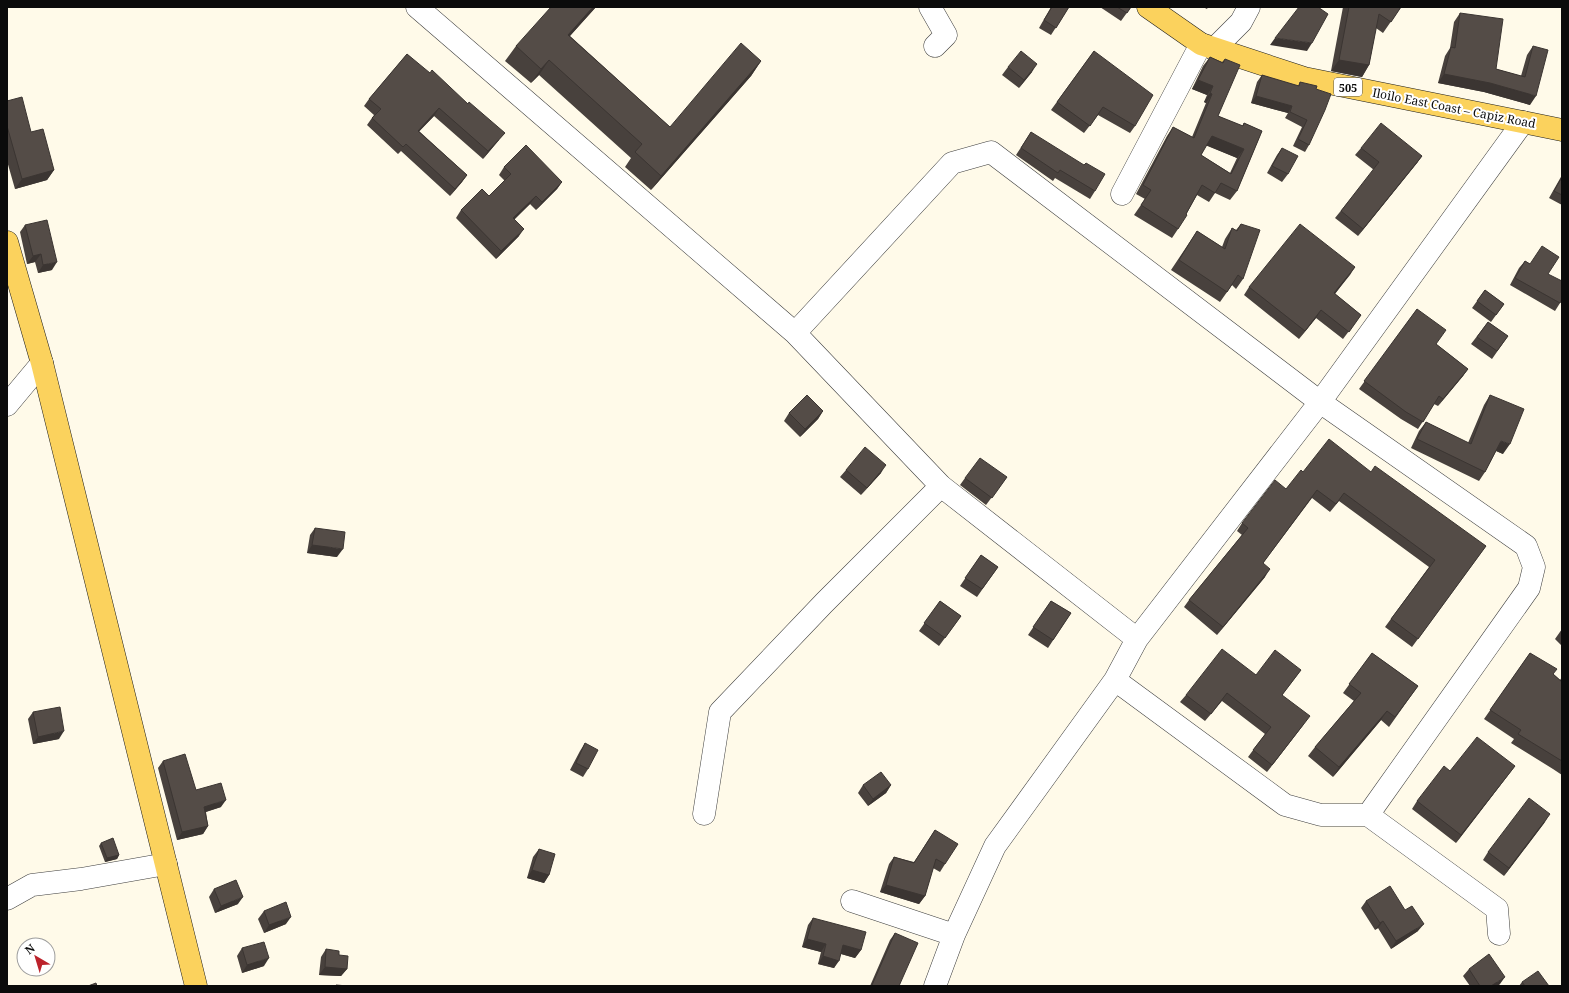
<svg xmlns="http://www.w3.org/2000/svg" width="1569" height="993" font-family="'Noto Serif',serif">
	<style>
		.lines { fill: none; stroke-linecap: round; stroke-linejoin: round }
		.minor-casing { stroke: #3e3e3e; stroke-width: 23 }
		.major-casing { stroke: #1c1c1c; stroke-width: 23 }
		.minor { stroke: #fff; stroke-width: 22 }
		.major { stroke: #fbd25d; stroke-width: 22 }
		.wall { fill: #48413d; fill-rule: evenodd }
		.shaded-wall { fill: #3b3532 }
		.building { fill: #544c47; stroke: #3b3532; fill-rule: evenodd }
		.labels { text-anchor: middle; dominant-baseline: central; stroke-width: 4; stroke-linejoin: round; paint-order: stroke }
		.shield { fill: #fff; stroke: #545454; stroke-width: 1 }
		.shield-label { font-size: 11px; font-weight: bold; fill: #0b0b0b }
		.street-label { font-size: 12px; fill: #0b0b0b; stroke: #fff }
	</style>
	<rect width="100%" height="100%" fill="#fffae9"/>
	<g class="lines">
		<defs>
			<path id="minor" d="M417,7L795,333L941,486L1137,639L1320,402L1523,122
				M930,7L946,35L935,46
				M1214,49L1241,22L1249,7
				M1122,194L1201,44
				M795,333L952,163L991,152L1320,402L1526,546L1534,567L1529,588L1368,815H1321L1285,805L1115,680
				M7,405L42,363
				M704,814L720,712L824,603L941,486
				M1368,815L1497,909L1499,934
				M7,899L32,885L81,879L166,864
				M852,901L954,935
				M935,986L954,935L995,846L1115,680L1137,639"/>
			<path id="major" d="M1148,7L1201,44L1304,78L1562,130
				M7,242L42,363L196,986"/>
		</defs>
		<use href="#minor" class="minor-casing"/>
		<use href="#major" class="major-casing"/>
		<use href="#minor" class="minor"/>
		<use href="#major" class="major"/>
	</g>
	<path class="wall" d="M596,7L570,36L670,127L761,61L751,76L651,190L625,167L631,158L539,75L531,83L505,61L516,46Z
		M1051,7H1069L1051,35L1039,28Z
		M1100,7H1131L1121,21Z
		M1203,7H1208L1207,9Z
		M1343,7H1401L1383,33L1376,28L1369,65L1362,77L1331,71Z
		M1460,13L1496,69L1521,76L1527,55L1533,46L1530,105L1484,92L1438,83L1445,56L1450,48L1454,22Z
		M1094,51L1135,126L1130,133L1098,115L1084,133L1051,110Z
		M407,54L499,140L483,159L434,116L419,131L467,175L462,182L450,196L401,151L398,154L367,125L374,115L364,106L369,99Z
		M1210,57L1222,62L1225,59L1218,116L1242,126L1244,123L1262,131L1237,191L1230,200L1215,193L1209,202L1197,195L1178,229L1172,238L1134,215L1145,199L1136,194L1167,136L1173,127L1192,137L1206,103L1204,102L1207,95L1192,89L1203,66ZM1206,145L1237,158L1230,173L1201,155Z
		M1008,67L1032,72L1019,88L1002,75Z
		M1262,75L1298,86L1300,82L1316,89L1309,145L1305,152L1293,146L1302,127L1285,118L1288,113L1251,103L1257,82Z
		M7,101L54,170L47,180L15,189L7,161Z
		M1031,132L1095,191L1090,199L1055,178L1053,181L1016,155Z
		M1282,148L1288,174L1282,182L1267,173L1277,155Z
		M1361,148L1422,156L1417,163L1358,236L1335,218L1374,170L1355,155Z
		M504,167L562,182L557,189L536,210L530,204L514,219L519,236L496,259L456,218L461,210L489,196L505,181L499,175Z
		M1562,175V205L1549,198Z
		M1241,224L1243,279L1236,289L1232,285L1220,302L1171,270L1197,231L1222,247L1225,239L1232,228L1236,230Z
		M25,225L52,270L38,273L35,262L27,264L20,232Z
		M1525,261L1548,274L1560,303L1555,311L1510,285L1519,268Z
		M1355,267L1335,294L1361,315L1343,339L1316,318L1299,339L1244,295L1249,287Z
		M1485,290L1504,304L1491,322L1472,308Z
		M1417,309L1436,344L1468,369L1463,376L1438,406L1434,404L1418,429L1401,419L1359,389Z
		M1488,322L1508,336L1492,359L1471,344Z
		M1490,395L1503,454L1496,451L1485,472L1479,481L1411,448L1419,431L1426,422L1468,443L1484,405Z
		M823,411L818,419L800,437L784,421L789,413Z
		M846,470L881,473L861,495L840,477Z
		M1303,472H1371L1486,546L1412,647L1385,627L1429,567L1339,501L1330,512L1312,498L1263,563L1265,577L1217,635L1184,607L1189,600L1242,535L1237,531L1242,523L1286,489Z
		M1007,477L986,505L960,485L965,478Z
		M315,528L337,557L307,553L310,535Z
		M981,555L998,567L977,597L960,586Z
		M940,601L961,616L939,646L919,631Z
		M1051,601L1071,613L1048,648L1028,635Z
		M1562,629V646L1555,639Z
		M1372,653L1418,686L1389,727L1381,720L1333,777L1308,756L1315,747L1354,701L1343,693Z
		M1530,653L1560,680L1562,677V775L1553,769L1511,743L1514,739L1484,719Z
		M1301,670L1282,695L1304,724L1267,772L1248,757L1265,734L1222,701L1205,721L1180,702L1186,695L1256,675Z
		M33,712L59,739L33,744L28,719Z
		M585,743L588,769L583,777L570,770L580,751Z
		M163,761L196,790L221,807L206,812L208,826L203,834L177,840L158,768Z
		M1515,766L1456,843L1412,809L1417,801L1450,771Z
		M863,785H891L886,793L868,806L858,793Z
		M1545,822L1504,876L1483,860L1488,852Z
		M935,830L945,864L940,872L933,868L925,896L919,904L880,892L889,864L894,857L914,862Z
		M101,843L119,855L117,859L105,862L99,846Z
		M539,849L549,875L544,883L527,878L533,857Z
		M214,889L238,904L215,913L209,897Z
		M1366,901L1418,931L1391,949L1378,928L1375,930L1361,908Z
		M264,911L286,924L264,933L258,919Z
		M813,918L861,950L855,958L841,954L834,968L818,964L821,952L802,947L808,925Z
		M895,933L899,986H870L890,940Z
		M242,948L264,966L242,973L237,956Z
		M326,949L339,955L347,969L341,976L319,975L321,957Z
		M1469,969L1500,984L1497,986H1470L1463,976Z
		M1522,982L1549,986H1519Z"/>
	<path class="shaded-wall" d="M593,7H596L558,49L568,35Z
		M1275,38L1312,43L1307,51L1270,45Z
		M549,60L539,75L531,83L541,69Z
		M1339,60L1369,65L1362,77L1331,71Z
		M761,61L751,76L651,190L661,176Z
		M1037,64L1032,72L1019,88L1024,80Z
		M1444,74L1490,83L1536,96L1530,105L1484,92L1438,83Z
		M1198,80L1213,86L1207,95L1192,89Z
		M1210,93L1212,94L1206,103L1204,102Z
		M1256,96L1292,106L1288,113L1251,103Z
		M439,108L434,116L413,138L418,131Z
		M505,133L499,140L483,159L488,151Z
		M1212,136L1244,149L1237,158L1205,145Z
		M1422,156L1417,163L1358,236L1363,229Z
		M54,170L47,180L15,189L22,179Z
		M467,175L462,182L450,196L455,189Z
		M562,182L557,189L536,210L542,202Z
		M536,196L530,204L508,226L513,218Z
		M524,229L519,236L496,259L501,251Z
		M41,254L35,262L27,264L33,256Z
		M57,262L52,270L38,273L43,265Z
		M1355,267L1350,275L1329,301L1334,293Z
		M1321,310L1316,318L1299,339L1305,331Z
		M1468,369L1463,376L1438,406L1443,399Z
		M823,411L818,419L800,437L805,429Z
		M1501,441L1510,444L1503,454L1494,450Z
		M886,465L881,473L861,495L867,488Z
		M312,545L343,549L337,557L307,553Z
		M1270,569L1265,577L1217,635L1223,627Z
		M1387,711L1381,720L1333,777L1339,767Z
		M1310,716L1304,724L1267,772L1272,765Z
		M64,731L59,739L33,744L38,737Z
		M1515,766L1509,774L1456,843L1461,835Z
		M891,785L886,793L868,806L873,799Z
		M226,800L221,807L199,814L204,807Z
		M1550,814L1545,822L1504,876L1509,868Z
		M208,826L203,834L177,840L182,832Z
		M119,855L117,859L105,862L107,858Z
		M532,870L549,875L544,883L527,878Z
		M886,885L925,896L919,904L880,892Z
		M243,897L238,904L215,913L221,906Z
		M291,917L286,924L264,933L269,925Z
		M1383,921L1378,928L1375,930L1380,923Z
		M1424,924L1418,931L1391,949L1396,941Z
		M807,939L826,944L821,952L802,947Z
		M843,945L861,950L855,958L838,953Z
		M823,956L839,961L834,968L818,964Z
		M269,958L264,966L242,973L247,965Z
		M325,967L347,969L341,976L319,975Z
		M1505,977L1500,984L1497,986H1491Z"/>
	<path class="building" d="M551,7H593L568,35L670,127L741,43L761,61L661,176L635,152L642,144L549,60L541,69L516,46Z
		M1052,7H1069L1056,28L1044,20Z
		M1117,7H1131L1127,13Z
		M1299,7H1318L1328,14L1312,43L1275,38Z
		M1349,7H1401L1391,22L1379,14L1369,65L1339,60Z
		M1460,13L1503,19L1496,69L1525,77L1533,46L1548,50L1536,96L1490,83L1444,74L1451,47L1455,48Z
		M1021,51L1037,64L1024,80L1008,67Z
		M1094,51L1153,95L1135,126L1103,107L1090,126L1057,102Z
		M407,54L430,73L432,70L468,104L469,102L505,133L488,151L439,108L418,131L467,175L455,189L406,144L403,147L372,118L381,109L369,99Z
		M1210,57L1223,63L1225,59L1240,65L1218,116L1243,126L1244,123L1262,131L1237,191L1221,183L1215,193L1202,185L1186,214L1187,215L1178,229L1141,205L1151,190L1143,185L1173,127L1194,138L1212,94L1210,93L1213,86L1198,80ZM1212,136L1244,149L1231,174L1201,155Z
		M1262,75L1299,86L1300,82L1317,86L1316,89L1331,94L1325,110L1309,145L1298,139L1307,120L1290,112L1292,106L1256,96Z
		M22,97L31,132L43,129L54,170L22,179L7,126V101Z
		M1381,123L1422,156L1363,229L1341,211L1379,162L1361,148Z
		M1031,132L1084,165L1086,163L1105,174L1095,191L1060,170L1058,173L1021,148Z
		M526,145L562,182L542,202L536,196L513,218L524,229L501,251L461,210L482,189L489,196L511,174L504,167Z
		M1282,148L1298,156L1288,174L1272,166Z
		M1562,177V195L1554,191Z
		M47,220L57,262L43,265L41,254L33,256L25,225Z
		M1241,224L1260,230L1243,279L1238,275L1227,292L1179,260L1197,231L1225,249L1232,228L1237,231Z
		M1300,224L1355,267L1334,293L1361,315L1349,332L1321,310L1305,331L1249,287Z
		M1542,246L1559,257L1548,274L1562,281V299L1560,303L1515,278L1525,261L1530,264Z
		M1485,290L1504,304L1496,315L1477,301Z
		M1417,309L1446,330L1436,344L1468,369L1443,399L1439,396L1423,422L1406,412L1364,381Z
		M1488,322L1508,336L1497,351L1477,337Z
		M807,395L823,411L805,429L789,413Z
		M1490,395L1524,409L1510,444L1501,441L1485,472L1417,439L1426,422L1471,444Z
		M1329,439L1371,472L1375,466L1486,546L1418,639L1391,619L1435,560L1344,493L1336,504L1317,490L1263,563L1270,569L1223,627L1189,600L1248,528L1242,523L1275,480L1286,489L1301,470L1303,472Z
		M865,447L886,465L867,488L846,470Z
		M980,458L1007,477L992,498L965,478Z
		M315,528L345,532L343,549L312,545Z
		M981,555L998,567L982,589L965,578Z
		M940,601L961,616L945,638L924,623Z
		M1051,601L1071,613L1053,640L1033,627Z
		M1222,649L1256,675L1275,650L1301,670L1282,695L1310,716L1272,765L1253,750L1271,727L1227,693L1211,714L1186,695Z
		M1372,653L1418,686L1395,717L1387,711L1339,767L1315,747L1361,693L1349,684Z
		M1530,653L1557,669L1553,674L1562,682V761L1518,734L1521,730L1490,710Z
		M60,707L64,731L38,737L33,712Z
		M1477,737L1515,766L1461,835L1417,801L1444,766L1450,771Z
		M585,743L598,750L588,769L576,763Z
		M185,754L196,790L221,783L226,800L204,807L208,826L182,832L163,761Z
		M881,772L891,785L873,799L863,785Z
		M1529,798L1550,814L1509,868L1488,852Z
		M935,830L958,844L945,864L936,859L925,896L886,885L894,857L914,863Z
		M113,838L119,855L107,858L101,843Z
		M539,849L555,854L549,875L532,870Z
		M236,880L243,897L221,906L214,889Z
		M1390,886L1405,910L1412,906L1424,924L1396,941L1383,921L1380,923L1366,901Z
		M286,902L291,917L269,925L264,911Z
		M813,918L866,932L861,950L843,945L839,961L823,956L826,944L807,939Z
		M895,933L918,943L899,986H874L872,985Z
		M264,942L269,958L247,965L242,948Z
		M326,949L339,951V955L348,956L347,969L325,967Z
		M1489,954L1505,977L1491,986H1480L1469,969Z
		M1538,971L1549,986H1525L1522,982Z
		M96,983L97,986H88Z
		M336,985L348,986H336Z"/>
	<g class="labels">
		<rect class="shield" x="1334" y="78" width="28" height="18" rx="3"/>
		<g class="shield-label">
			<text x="1348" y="87">505</text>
		</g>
		<g class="street-label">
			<text transform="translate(1454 108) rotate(11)">Iloilo East Coast – Capiz Road</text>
		</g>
	</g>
	<rect width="1569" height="993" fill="none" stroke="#0b0b0b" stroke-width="16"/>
	<g transform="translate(36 957) rotate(322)"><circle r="19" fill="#ffffff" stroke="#9d9d9d"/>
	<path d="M0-3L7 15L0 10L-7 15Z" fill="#bc222b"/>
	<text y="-6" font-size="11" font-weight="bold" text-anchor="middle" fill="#0b0b0b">N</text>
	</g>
</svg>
